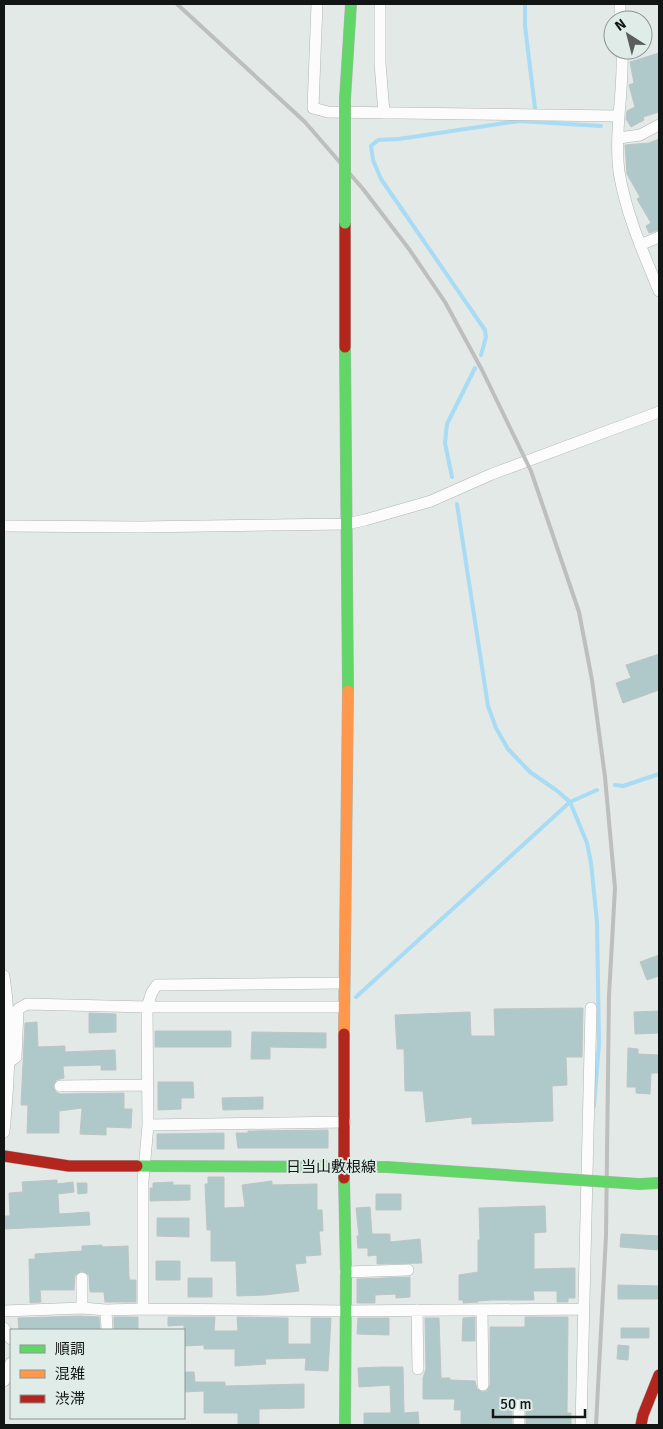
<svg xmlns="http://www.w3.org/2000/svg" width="663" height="1429" font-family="Signika,'Noto Sans JP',sans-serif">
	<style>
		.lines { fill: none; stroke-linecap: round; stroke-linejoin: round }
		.stream { stroke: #a8dbf4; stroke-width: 4 }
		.building { fill: #afc9cb; stroke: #bec4c3 }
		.street-casing { stroke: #afb5b3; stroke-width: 12 }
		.fast-casing { stroke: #afb5b3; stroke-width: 12 }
		.slow-casing { stroke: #afb5b3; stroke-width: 12 }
		.jam-casing { stroke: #afb5b3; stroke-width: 12 }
		.street { stroke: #fbfcfb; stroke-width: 11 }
		.fast { stroke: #63d668; stroke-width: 11 }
		.slow { stroke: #ff974d; stroke-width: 11 }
		.jam { stroke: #b3261e; stroke-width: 11 }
		.rail { stroke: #bdbfbf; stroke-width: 4 }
		.fast-bridge-casing { stroke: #afb5b3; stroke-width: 12; stroke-linecap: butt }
		.fast-bridge { stroke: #63d668; stroke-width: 11 }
		.labels { text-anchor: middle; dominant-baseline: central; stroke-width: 4; stroke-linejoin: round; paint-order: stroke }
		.street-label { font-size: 15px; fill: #111514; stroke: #dfece8 }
	</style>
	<rect width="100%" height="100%" fill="#e2e9e7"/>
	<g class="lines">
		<path class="stream" d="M525,4V26L535,108
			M481,355L486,337L485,330L381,179L373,160L371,146L378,140L399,139L519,121L601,126
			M452,477L445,443L447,424L475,368
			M457,504L488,706L496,728L508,749L530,772L556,790L570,802L587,843L591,863L597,922L599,1044L594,1106
			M615,785L623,786L659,774
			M356,997L570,802L597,790"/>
	</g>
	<path class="building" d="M659,53V112L643,117L644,120L631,127L626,119L627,111L635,107L629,85L634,83L630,62Z
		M659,139V230L649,233L646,226L651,223L637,199L640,197L627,174L625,145L649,143Z
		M659,654V690L623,703L616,683L631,678L626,665Z
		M659,955V976L647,980L640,962Z
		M583,1008L582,1057H566L567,1085L552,1086L553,1121L472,1124V1117L426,1122L423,1091H405L404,1049H397L395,1015L470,1012L471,1036H495L494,1009Z
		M659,1011V1033L635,1034L634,1012Z
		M89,1013L116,1014V1032L89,1033Z
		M37,1022L38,1047L65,1046V1052L115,1050L116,1070H101V1065L63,1066L64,1078L56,1080L53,1087L56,1092L60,1094L124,1093V1109H132L131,1128L106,1127V1135L80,1134L82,1108L59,1111V1133H27L28,1105H21L25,1023Z
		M155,1031H231V1047H155Z
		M252,1032L326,1033V1048L270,1047V1059H251Z
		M628,1048L638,1049V1054L659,1055V1073H651L650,1094L636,1093V1087H627Z
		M158,1082H193L194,1098H181V1109L158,1110Z
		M263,1097V1109L223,1110L222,1098Z
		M328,1130V1148H238L236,1133H248V1131Z
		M224,1133V1149H157V1134Z
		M208,1177H224V1208L245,1207L242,1185L272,1181V1185L317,1184V1210H322L323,1231H319L321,1255L305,1256L306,1263L295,1264L299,1291L265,1295L237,1296L236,1261H211V1230H207L205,1184H208Z
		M57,1180V1184L73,1182L74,1192L58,1194L59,1214L89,1212L90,1225L4,1229V1216H10L9,1193L23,1192L22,1182Z
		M173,1182V1185H190V1200L150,1201V1188H153V1183Z
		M77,1183H87V1193L78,1194Z
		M376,1194H401V1210H376Z
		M545,1206L546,1232L534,1233V1269L575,1268V1298H568V1302H557V1291H533L534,1300H491L478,1301V1302L463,1303V1300H459V1275L478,1272V1240H480L479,1208Z
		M370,1207L372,1234H390V1242L420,1239L422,1263L377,1264V1255L368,1256V1248H358L357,1236H359L356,1208Z
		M157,1218H189V1237L157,1236Z
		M621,1234L659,1236V1250L620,1247Z
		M102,1245V1247L128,1246L129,1278L130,1280H136V1302H105L104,1292H90L89,1275L82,1271L75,1275L74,1290H40L41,1302L30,1303L29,1259H35V1254L82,1251V1246Z
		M156,1261H180V1280H156Z
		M410,1277V1297L396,1298V1294L375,1295V1303H357V1279Z
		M188,1278H212V1297H188Z
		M618,1285L659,1286V1299H618Z
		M80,1316L99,1317L100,1330H19L18,1318Z
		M114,1317H138V1329L114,1330Z
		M168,1317H215L214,1331H238L237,1317L288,1318V1344H311V1318H331L328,1371L305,1370L306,1358L265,1359L266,1364L235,1366V1349H204V1345L184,1346V1325L168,1326Z
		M475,1317V1341H462L463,1318Z
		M525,1317H568L567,1413H571V1425H526V1405L523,1399L519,1398L512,1402V1425H461V1410H454L455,1399H423V1378L426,1369L425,1318H439L441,1378H450V1380L475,1381L477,1389L483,1392L487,1391L490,1385V1327H525Z
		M358,1318H389V1335L357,1334Z
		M621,1328H649V1338H621Z
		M618,1345L629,1346L628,1360L617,1359Z
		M381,1367H403L404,1413L418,1412L419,1425H364V1413H391L390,1385L359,1387L358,1368Z
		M184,1372H194L195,1382H225V1386L304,1384V1408L259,1409V1425H238V1413H204V1391L184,1392Z"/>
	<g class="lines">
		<defs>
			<path id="street" d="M317,4L313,108L328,112L618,116
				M380,4V63L384,113
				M620,4V20
				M622,50C624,90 614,132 619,172C626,214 643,252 659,291
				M619,138L640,135L659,125
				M640,245L659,237
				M4,526L139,527L346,524L365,520L431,501L492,474L659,412
				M4,976C12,1028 9,1079 4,1132
				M9,1062L16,1057L18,1009L27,1004L147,1007H344
				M60,1086L147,1085
				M148,1125L345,1122
				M346,1272L408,1270
				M82,1278V1308
				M143,1309V1181L148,1125L147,1007L152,992L157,985L344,983
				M106,1310L107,1330
				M417,1310L418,1369
				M482,1310L483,1385
				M4,1311L82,1308L106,1310L143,1309L345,1311L584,1309
				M4,1328L11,1339
				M4,1381L11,1363
				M519,1405V1425
				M581,1425L591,1008"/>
			<path id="fast" d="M345,99L351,4
				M345,347L348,691
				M137,1166L387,1167
				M344,1178L346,1272L345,1425"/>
			<path id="slow" d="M344,1034L348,691"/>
			<path id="jam" d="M345,223V347
				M4,1156L69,1166H137
				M344,1178V1034
				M641,1425L643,1415L659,1375"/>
		</defs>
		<use href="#street" class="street-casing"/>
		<use href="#fast" class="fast-casing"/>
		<use href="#slow" class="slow-casing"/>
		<use href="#jam" class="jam-casing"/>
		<use href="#street" class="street"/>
		<use href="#fast" class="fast"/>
		<use href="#slow" class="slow"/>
		<use href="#jam" class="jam"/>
		<path class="rail" d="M177,4L305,122L363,189L409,249L445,302L482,370L531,471L579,612L592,680L605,777L615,888L609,995L606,1236L596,1425"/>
		<defs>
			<path id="fast-bridge" d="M345,99V223
				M387,1167L639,1184L659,1183"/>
		</defs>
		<use href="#fast-bridge" class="fast-bridge-casing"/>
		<use href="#fast-bridge" class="fast-bridge"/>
	</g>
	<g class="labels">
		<g class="street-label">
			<text x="331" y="1167">日当山敷根線</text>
		</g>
	</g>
	<rect width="663" height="1429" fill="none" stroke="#111514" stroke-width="10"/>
	<rect x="10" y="1329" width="175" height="90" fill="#dfece8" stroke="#8d9693"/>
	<rect x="20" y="1345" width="25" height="8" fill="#63d668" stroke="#8d9693"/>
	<text x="55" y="1354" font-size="15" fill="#111514">順調</text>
	<rect x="20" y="1370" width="25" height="8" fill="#ff974d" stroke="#8d9693"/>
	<text x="55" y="1379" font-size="15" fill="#111514">混雑</text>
	<rect x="20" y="1395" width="25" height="8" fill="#b3261e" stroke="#8d9693"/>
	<text x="55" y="1404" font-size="15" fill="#111514">渋滞</text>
	<g transform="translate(628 35) rotate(324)"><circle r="24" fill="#dfece8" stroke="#8d9693"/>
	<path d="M0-4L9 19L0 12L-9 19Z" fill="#5a5f5e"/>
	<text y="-8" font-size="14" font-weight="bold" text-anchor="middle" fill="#111514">N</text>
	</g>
	<path d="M493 1409v8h92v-8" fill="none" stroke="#111514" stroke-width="2.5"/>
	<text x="500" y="1409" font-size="15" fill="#111514" stroke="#dfece8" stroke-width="4" paint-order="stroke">50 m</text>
</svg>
